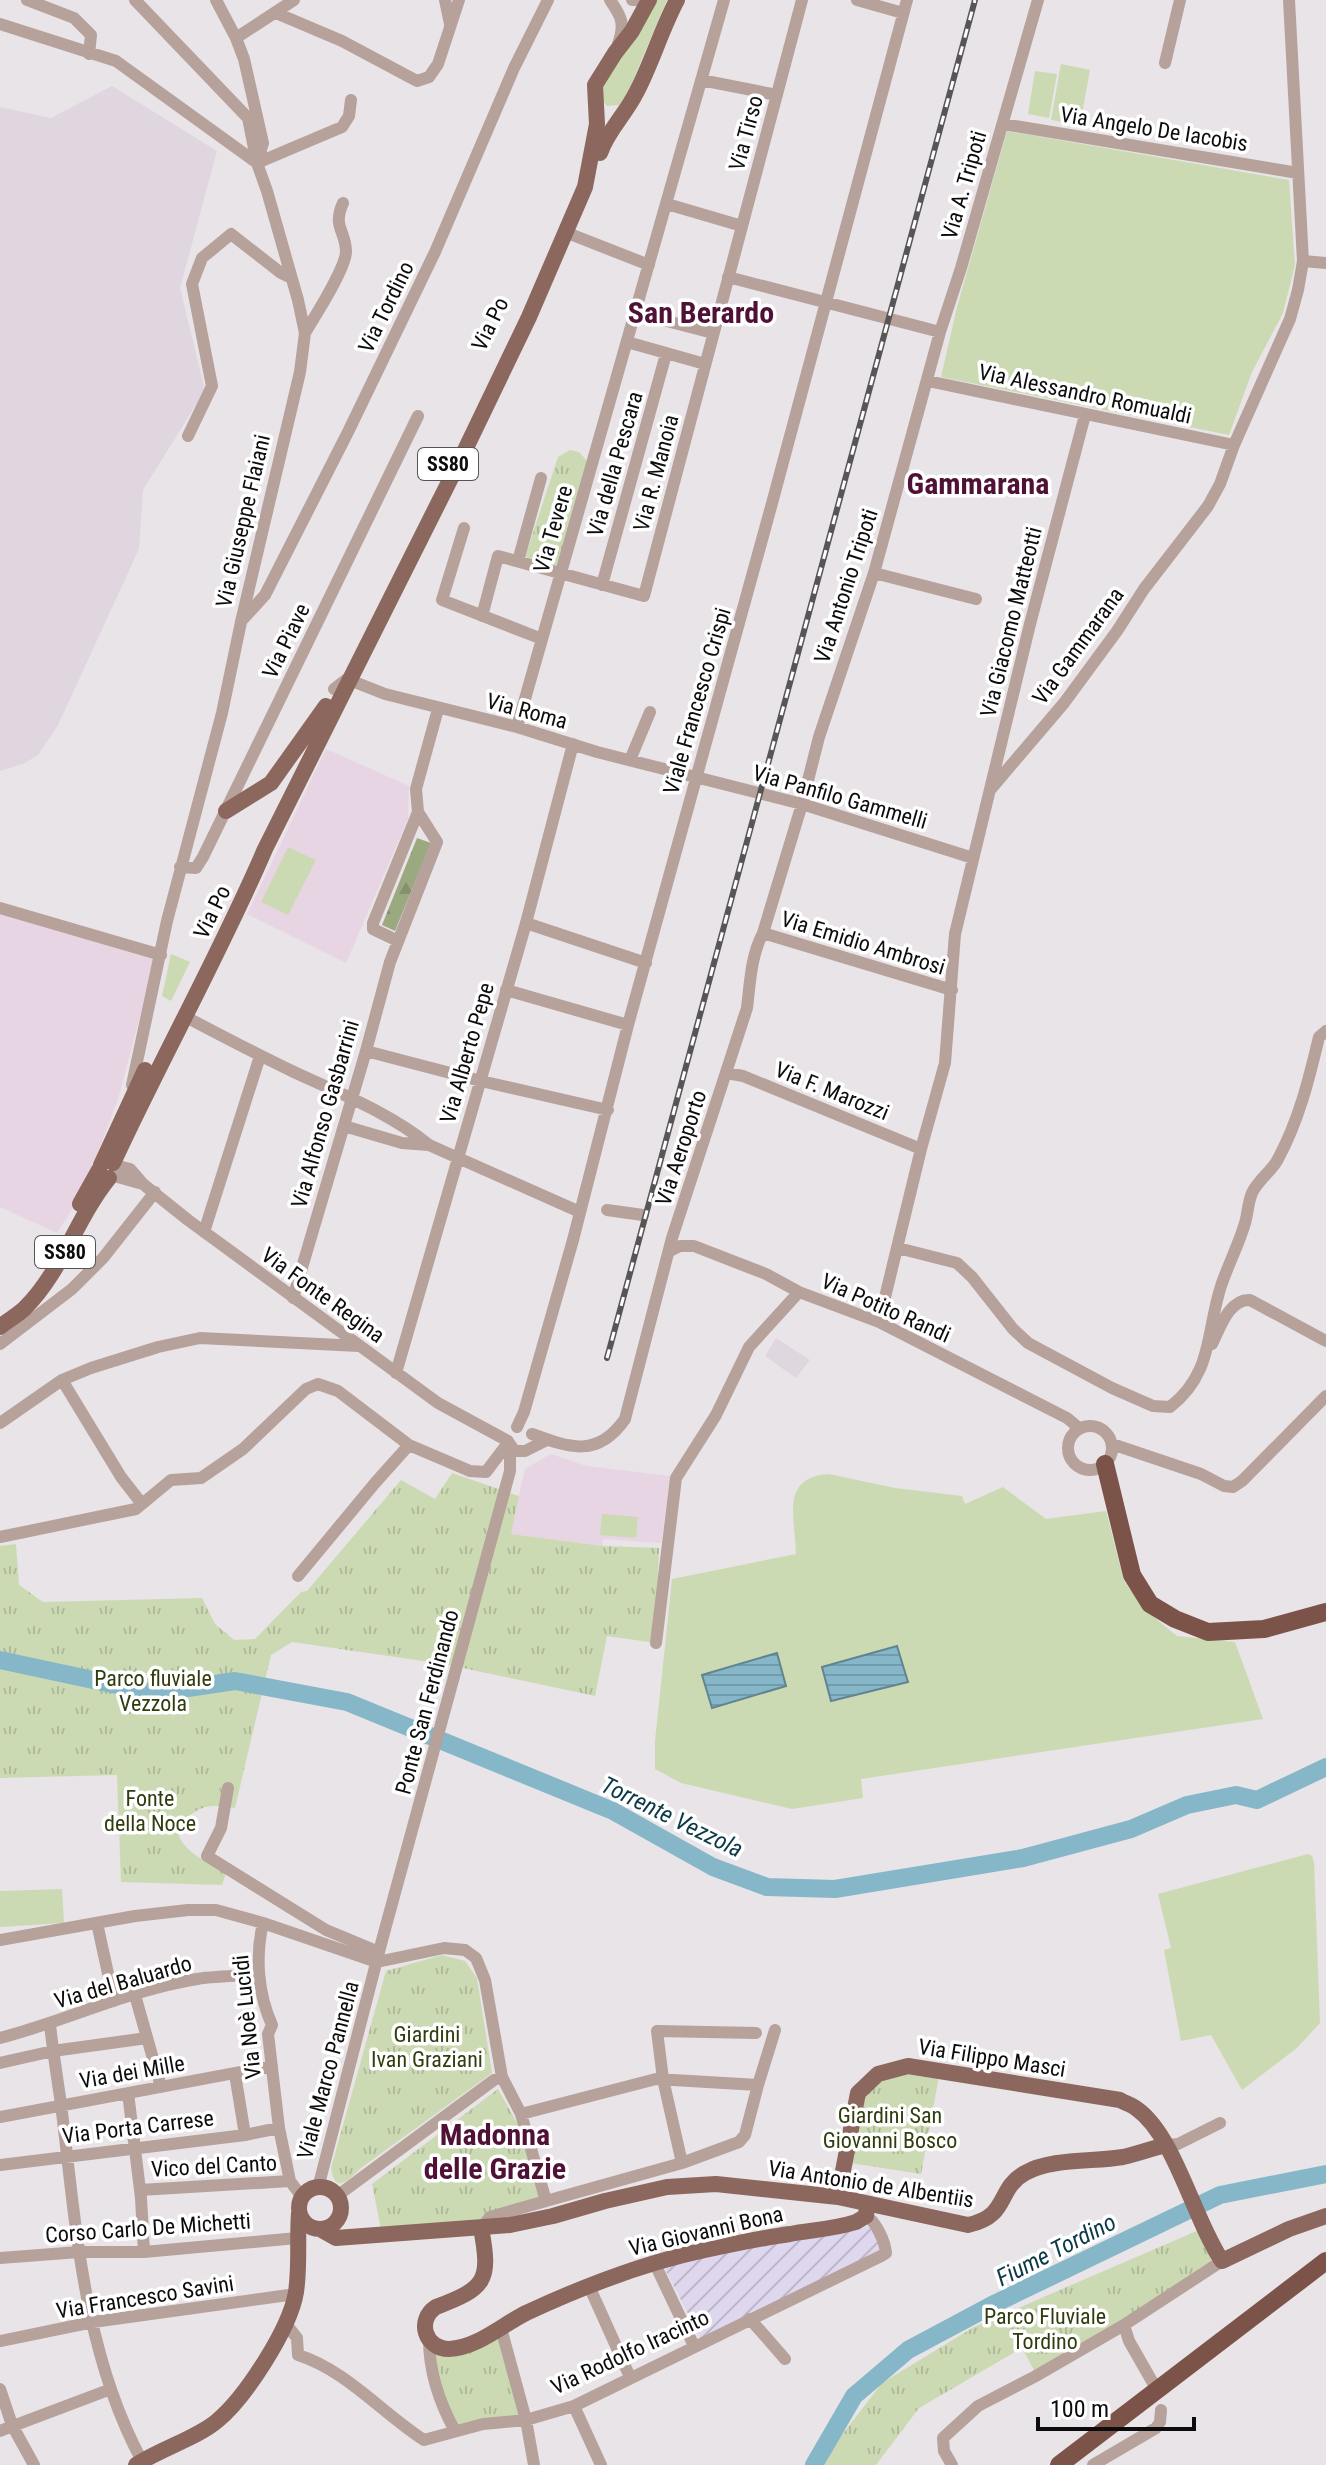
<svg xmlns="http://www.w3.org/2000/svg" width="1326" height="2465" font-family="'Roboto Condensed',sans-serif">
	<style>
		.built { fill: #e0d6df }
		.industrial { fill: url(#industrial-furrows) }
		.education { fill: #e8d5e4 }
		.green { fill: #ccdab3 }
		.forest { fill: url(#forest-firs) }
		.park { fill: url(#park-tufts) }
		.water { fill: url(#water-rules); stroke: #618491; stroke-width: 2 }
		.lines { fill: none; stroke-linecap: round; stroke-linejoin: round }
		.river { stroke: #85b7c9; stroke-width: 18 }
		.minor { stroke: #b6a19b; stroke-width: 12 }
		.major { stroke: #8c675e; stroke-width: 16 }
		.highway { stroke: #7c5348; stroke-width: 18 }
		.rail-casing { stroke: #575556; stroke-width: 6 }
		.rail { stroke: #fff; stroke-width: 3; stroke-dasharray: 9; stroke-linecap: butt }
		.labels { text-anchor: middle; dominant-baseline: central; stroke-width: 7; stroke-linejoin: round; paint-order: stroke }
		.shield { fill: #fff; stroke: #565556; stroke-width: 2 }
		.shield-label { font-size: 20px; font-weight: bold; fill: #0d0c0d }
		.street-label { font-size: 22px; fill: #0d0c0d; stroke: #fff }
		.park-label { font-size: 22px; fill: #303d0e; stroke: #fff }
		.water-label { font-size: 24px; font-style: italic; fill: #0b3947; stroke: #fff }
		.district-label { font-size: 30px; font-weight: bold; fill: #4f1135; stroke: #fff }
	</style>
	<defs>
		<pattern id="industrial-furrows" width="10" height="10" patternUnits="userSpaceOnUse" patternTransform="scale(2)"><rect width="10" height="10" fill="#dfd7ed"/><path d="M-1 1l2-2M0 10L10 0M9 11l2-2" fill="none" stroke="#beb7ca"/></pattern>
		<pattern id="forest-firs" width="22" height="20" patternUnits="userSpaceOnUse" patternTransform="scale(2)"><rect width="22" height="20" fill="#9ba981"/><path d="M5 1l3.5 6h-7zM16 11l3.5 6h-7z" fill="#84906e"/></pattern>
		<pattern id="park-tufts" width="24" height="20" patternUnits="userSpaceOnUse" patternTransform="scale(2)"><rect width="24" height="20" fill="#ccdab3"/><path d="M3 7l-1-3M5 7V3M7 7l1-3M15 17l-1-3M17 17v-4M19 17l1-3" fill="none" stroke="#aeba99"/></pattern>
		<pattern id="water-rules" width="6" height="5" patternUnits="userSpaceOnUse" patternTransform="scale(2)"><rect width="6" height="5" fill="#85b7c9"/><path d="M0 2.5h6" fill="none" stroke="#729cab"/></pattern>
	</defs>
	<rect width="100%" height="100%" fill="#e8e4e7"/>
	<path class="built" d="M112,86L217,151L180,288L205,390L143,490L139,549L58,725L38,755L25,763L0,771V107L51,118Z
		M776,1338L810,1360L796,1378L765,1356Z"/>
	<path class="industrial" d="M870,2226L883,2251L701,2339L664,2267L721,2253Z"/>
	<path class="education" d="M326,749L409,786L408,819L346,963L247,914Z
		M0,913L155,960L118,1099L83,1192L57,1233L0,1207Z
		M551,1454L586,1466L671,1476L661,1543L603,1539V1546L510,1534L525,1469Z"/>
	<path class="green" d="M654,0H667L628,92L619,105L607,106L602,100L603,85Z
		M1061,64L1090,70L1080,125L1051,120Z
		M1035,71L1057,74L1049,118L1028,114Z
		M1007,131L1289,180L1295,265L1283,313L1252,372L1229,435L941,377L957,307Z
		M288,847L316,860L288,915L261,902Z
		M171,954L190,962L171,1001L162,996Z
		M829,1474L895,1488L962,1496L965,1504L1003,1487L1046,1519L1106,1511L1124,1581L1144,1609L1177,1636L1235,1642L1263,1719L861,1779L863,1798L792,1809L681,1783L655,1769V1741L672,1579L796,1554C795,1517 780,1477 829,1474Z
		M602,1514L638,1517L636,1538L600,1535Z
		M1308,1854L1312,1856L1314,1862L1320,2023L1297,2048L1242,2090L1211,2035L1181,2041L1164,1950L1171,1948L1158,1894Z
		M62,1889L64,1923L0,1927V1891Z"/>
	<path class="forest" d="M417,838L431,843L395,931L382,925Z"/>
	<path class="park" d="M570,450L579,452L588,462L559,566L525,557L558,457Z
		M452,1473L519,1496L511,1534L603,1546L659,1548L656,1643L607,1636L595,1696L444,1664L292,1642L271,1655L235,1808C205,1803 200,1806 177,1826C177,1850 208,1862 226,1873L222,1885L121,1882L117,1775L0,1778V1546L16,1544L19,1585L43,1602L202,1598L215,1624L234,1640L255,1639L301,1592L307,1591L401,1480L435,1499Z
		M442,1955L465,1961L477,1978L492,2073L361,2168C352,2176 335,2198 331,2168L386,1971Z
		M940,2071L921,2174L844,2162L858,2093L878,2074Z
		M498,2089L517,2123L523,2121L546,2201L486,2221L382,2234L372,2184Z
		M1199,2230L1212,2257L1211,2262L1127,2317L1034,2370L1022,2348L919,2408L876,2465H825L838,2440L882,2383L974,2327Z
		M501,2328L526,2420L455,2431L429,2355Z"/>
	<path class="water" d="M897,1646L908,1682L831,1701L822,1667Z
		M777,1653L786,1686L712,1708L702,1675Z"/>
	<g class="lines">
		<path class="river" d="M0,1660L154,1693L235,1681L347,1702L613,1811L713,1867L767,1887L835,1889L1023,1858L1131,1829L1187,1805L1236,1795L1257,1800L1326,1767
			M814,2465L854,2396L908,2350L996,2303L1220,2195L1326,2174"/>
		<path class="minor" d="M27,0L74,18L91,35L89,54
			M216,0L236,38L244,59L263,143L258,160
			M445,0L450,24
			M610,0C622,17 625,24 618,44
			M632,0H637
			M857,0L903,13
			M276,13L342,41L417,81L429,77L438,64L459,0
			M0,24L116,61L257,163
			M236,38L294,0
			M1165,63L1180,0
			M701,80L777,95
			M1003,124L1298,173
			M257,163L342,127L349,116L351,100
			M667,204L742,226
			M565,232L649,265
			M1303,261L1326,263
			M728,277L940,332
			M636,313L713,333
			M305,333C315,316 345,270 346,252C346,231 332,227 343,203
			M627,342L705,364
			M928,381L1234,445
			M188,436L212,386L192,284L202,258L231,234L281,273L291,278
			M464,528L442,600L542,639
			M518,561L541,478
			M874,573L976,599
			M602,585L666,354
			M482,616L498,556L644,596L802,0
			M243,619L265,595L348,432L435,252L514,68L548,0
			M334,689L347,679L385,694L517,727L597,752L802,804L973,858
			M517,727L724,0
			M630,760L650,712
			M990,790L1064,703L1117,631L1144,589L1208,506L1220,484L1234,445L1290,319L1298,290L1303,261L1289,0
			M180,867L196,868L203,857L418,416
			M0,908L161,955
			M526,923L646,963
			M763,933L952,990
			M398,941L373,929V923L418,812
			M506,990L628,1025
			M184,1016C220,1035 256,1054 294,1072C339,1093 390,1113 429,1145L580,1212
			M366,1051L481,1081L608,1110
			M727,1073L743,1076L921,1149
			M132,1085L167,921L222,713L241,622L300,372L305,333L298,300L267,191L257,163L248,118L135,0
			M344,1126L402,1143L429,1145
			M115,1165L130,1169L143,1184L188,1220L438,1403L508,1441
			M114,1176L143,1184
			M607,1210L643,1215
			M204,1232L260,1056
			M898,1248L957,1263L972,1277L1013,1329L1028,1343L1112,1388L1153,1406L1170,1407C1213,1374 1206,1332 1221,1286C1228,1265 1239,1244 1245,1223C1248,1213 1248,1202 1252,1193C1258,1180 1272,1171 1278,1159C1299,1120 1309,1079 1319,1037L1326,1031
			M670,1251L680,1246H694L766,1274L799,1292L879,1322L1067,1418L1079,1428
			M293,1298L366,1051L390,962L437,842L418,812L416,789L438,709
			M879,1322L921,1149L945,1063L955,934L1030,624L1085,415
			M0,1344L72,1289L103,1258L155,1192
			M1212,1344C1220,1328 1229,1299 1250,1300L1326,1341
			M396,1373L526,923L573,744
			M62,1380L121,1477L142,1504
			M0,1423L62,1380L91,1368L158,1347L200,1338L359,1346
			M1068 1448a22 22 0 1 1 44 0a22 22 0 1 1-44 0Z
			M517,1427L524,1412L573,1240L628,1025L771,507L907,0
			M532,1434C570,1448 598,1458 625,1419L672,1238L747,1008C750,983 751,955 763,933L802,804L819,737L874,573L940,332L961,268L1038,0
			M509,1443L515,1451H525L547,1440
			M1112,1444L1201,1474L1224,1486L1233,1487L1242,1481L1326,1396
			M0,1537L136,1509L171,1480L201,1478L243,1449L306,1389L318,1384L338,1391L409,1445L470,1471L486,1472L508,1443
			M298,1576L375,1483L409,1445
			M656,1643L676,1478L716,1415L749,1347L799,1292
			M228,1788L221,1828L207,1856L326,1930L379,1952
			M97,1923L114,2001
			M263,1923C255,1957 258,1994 272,2025L268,2034L279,2128L290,2181L302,2197
			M0,1940L135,1916L188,1910H216L263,1923L377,1962L444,1948L465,1950L476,1958L485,1980L502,2077L521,2114L546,2201L682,2163L739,2142L745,2135L758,2085L656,2079L521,2114
			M135,1995L161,2087
			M50,2025C53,2051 57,2077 61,2104C76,2225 83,2352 142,2461
			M0,2038C66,2021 129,1990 197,1979C217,1976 238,1976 259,1975
			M0,2063L53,2051L147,2038
			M235,2074L245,2135
			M758,2085L775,2030
			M128,2093L141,2198L144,2252
			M0,2117L272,2066
			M1165,2145L1178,2144L1220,2123
			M682,2163L663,2079L657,2031L756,2033
			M0,2165L245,2135L279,2128
			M318,2188L381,1944L510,1471V1446
			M140,2190L290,2181
			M337,2196L494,2080L502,2077
			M481,2228L490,2217L546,2201
			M0,2258L79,2252H144L297,2238
			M654,2262L694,2346
			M589,2286L630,2377
			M750,2319L785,2359
			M286,2324L297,2338L298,2355C346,2370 382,2413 424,2440L483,2424L526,2420L574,2406L881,2256L886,2253C885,2242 876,2221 866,2216
			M1124,2325L1129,2341L1153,2383
			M501,2328L526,2420L534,2465
			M429,2339C429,2372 439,2402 455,2431
			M0,2341L93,2322L296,2294
			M0,2389L12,2425L34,2465
			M574,2406L601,2465
			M0,2431L111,2389
			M952,2465L944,2451L943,2438L978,2406L1034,2377L1124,2325L1222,2261
			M1093,2465L1156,2428L1160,2422L1161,2410"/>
		<path class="major" d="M600,153C608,130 625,115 636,93C652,63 661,30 677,0
			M226,811L271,783L326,706
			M113,1163C162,1057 219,956 265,849L466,448L529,317L585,187L597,124L595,85L615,53L632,31L649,0
			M101,1165L145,1070
			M80,1204L99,1170
			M0,1327C8,1320 18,1315 25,1308C62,1271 76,1219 109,1178
			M299 2208a21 21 0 1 1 42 0a21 21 0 1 1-42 0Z
			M838,2197L858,2093L878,2074L908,2066L1120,2100C1125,2103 1132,2105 1137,2109C1175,2136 1194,2220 1222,2261L1289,2229L1326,2216
			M481,2228C491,2281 486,2288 436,2307C416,2320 425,2349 449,2349C477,2348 502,2325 526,2313C584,2286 643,2263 705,2250C733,2244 761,2238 790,2234C812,2230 834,2229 856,2222L866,2216L867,2204
			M320,2229L336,2238L510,2225L553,2216L605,2201L667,2187L716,2184L838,2197L968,2225C1010,2216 996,2189 1025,2173C1051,2158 1093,2162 1123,2157C1137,2154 1151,2149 1165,2145
			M136,2465C160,2449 197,2438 217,2421C245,2398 290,2329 296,2292C300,2266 297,2239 299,2213"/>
		<path class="highway" d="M1105,1464L1132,1575L1150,1604L1175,1619L1208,1632L1264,1629L1326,1612
			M1059,2465L1326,2261"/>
		<defs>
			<path id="rail" d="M607,1358L975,0"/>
		</defs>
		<use href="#rail" class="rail-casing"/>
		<use href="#rail" class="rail"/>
	</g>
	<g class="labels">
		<g class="shield">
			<rect x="418" y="448" width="60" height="32" rx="6"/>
			<rect x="35" y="1236" width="60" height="32" rx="6"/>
		</g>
		<g class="shield-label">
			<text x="448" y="464">SS80</text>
			<text x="65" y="1252">SS80</text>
		</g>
		<g class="street-label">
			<text transform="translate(1154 129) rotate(9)">Via Angelo De Iacobis</text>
			<text transform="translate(746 133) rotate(-75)">Via Tirso</text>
			<text transform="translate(964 185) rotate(-74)">Via A. Tripoti</text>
			<text transform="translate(386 307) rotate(-64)">Via Tordino</text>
			<text transform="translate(490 324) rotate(-64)">Via Po</text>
			<text transform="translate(1085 394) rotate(12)">Via Alessandro Romualdi</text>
			<text transform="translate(615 464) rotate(-74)">Via della Pescara</text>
			<text transform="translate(656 473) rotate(-75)">Via R. Manoia</text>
			<text transform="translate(243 521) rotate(-77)">Via Giuseppe Flaiani</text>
			<text transform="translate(553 529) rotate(-74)">Via Tevere</text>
			<text transform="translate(846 586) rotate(-72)">Via Antonio Tripoti</text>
			<text transform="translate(1011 622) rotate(-76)">Via Giacomo Matteotti</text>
			<text transform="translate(286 641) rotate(-64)">Via Piave</text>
			<text transform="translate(1078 646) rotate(-54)">Via Gammarana</text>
			<text transform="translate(697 701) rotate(-74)">Viale Francesco Crispi</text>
			<text transform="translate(527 711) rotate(15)">Via Roma</text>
			<text transform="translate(840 797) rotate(16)">Via Panfilo Gammelli</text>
			<text transform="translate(212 912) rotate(-64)">Via Po</text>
			<text transform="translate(863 943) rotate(17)">Via Emidio Ambrosi</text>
			<text transform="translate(467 1053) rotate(-74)">Via Alberto Pepe</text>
			<text transform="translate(832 1091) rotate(22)">Via F. Marozzi</text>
			<text transform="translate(325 1114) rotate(-74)">Via Alfonso Gasbarrini</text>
			<text transform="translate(681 1148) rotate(-72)">Via Aeroporto</text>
			<text transform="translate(323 1295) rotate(36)">Via Fonte Regina</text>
			<text transform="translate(886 1308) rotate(24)">Via Potito Randi</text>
			<text transform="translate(427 1702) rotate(-75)">Ponte San Ferdinando</text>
			<text transform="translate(123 1982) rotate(-16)">Via del Baluardo</text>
			<text transform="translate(247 2017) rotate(-96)">Via Noè Lucidi</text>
			<text transform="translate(992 2058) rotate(9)">Via Filippo Masci</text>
			<text transform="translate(328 2070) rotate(-75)">Viale Marco Pannella</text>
			<text transform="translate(132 2072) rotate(-10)">Via dei Mille</text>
			<text transform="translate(138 2127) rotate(-7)">Via Porta Carrese</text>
			<text transform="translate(214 2166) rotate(-3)">Vico del Canto</text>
			<text transform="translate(871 2184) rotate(9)">Via Antonio de Albentiis</text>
			<text transform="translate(148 2228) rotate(-4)">Corso Carlo De Michetti</text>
			<text transform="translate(706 2231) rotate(-13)">Via Giovanni Bona</text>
			<text transform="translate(145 2297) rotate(-9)">Via Francesco Savini</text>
			<text transform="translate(630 2352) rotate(-25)">Via Rodolfo Iracinto</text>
		</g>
		<g class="park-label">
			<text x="153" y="1678">Parco fluviale<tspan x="153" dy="25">Vezzola</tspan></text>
			<text x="150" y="1798">Fonte<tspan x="150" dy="25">della Noce</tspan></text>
			<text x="427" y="2034">Giardini<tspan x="427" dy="25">Ivan Graziani</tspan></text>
			<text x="890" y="2115">Giardini San<tspan x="890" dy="25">Giovanni Bosco</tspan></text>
			<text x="1045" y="2316">Parco Fluviale<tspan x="1045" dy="25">Tordino</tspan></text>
		</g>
		<g class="water-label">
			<text transform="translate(672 1817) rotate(26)">Torrente Vezzola</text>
			<text transform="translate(1056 2250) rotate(-27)">Fiume Tordino</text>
		</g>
		<g class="district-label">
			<text x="701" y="312">San Berardo</text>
			<text x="978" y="483">Gammarana</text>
			<text x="495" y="2134">Madonna<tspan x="495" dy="34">delle Grazie</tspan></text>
		</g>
	</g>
	<path d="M1038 2417v12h156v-12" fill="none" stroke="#0d0c0d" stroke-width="4"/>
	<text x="1050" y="2417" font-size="24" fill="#0d0c0d" stroke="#ffffff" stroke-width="6" paint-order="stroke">100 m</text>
</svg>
